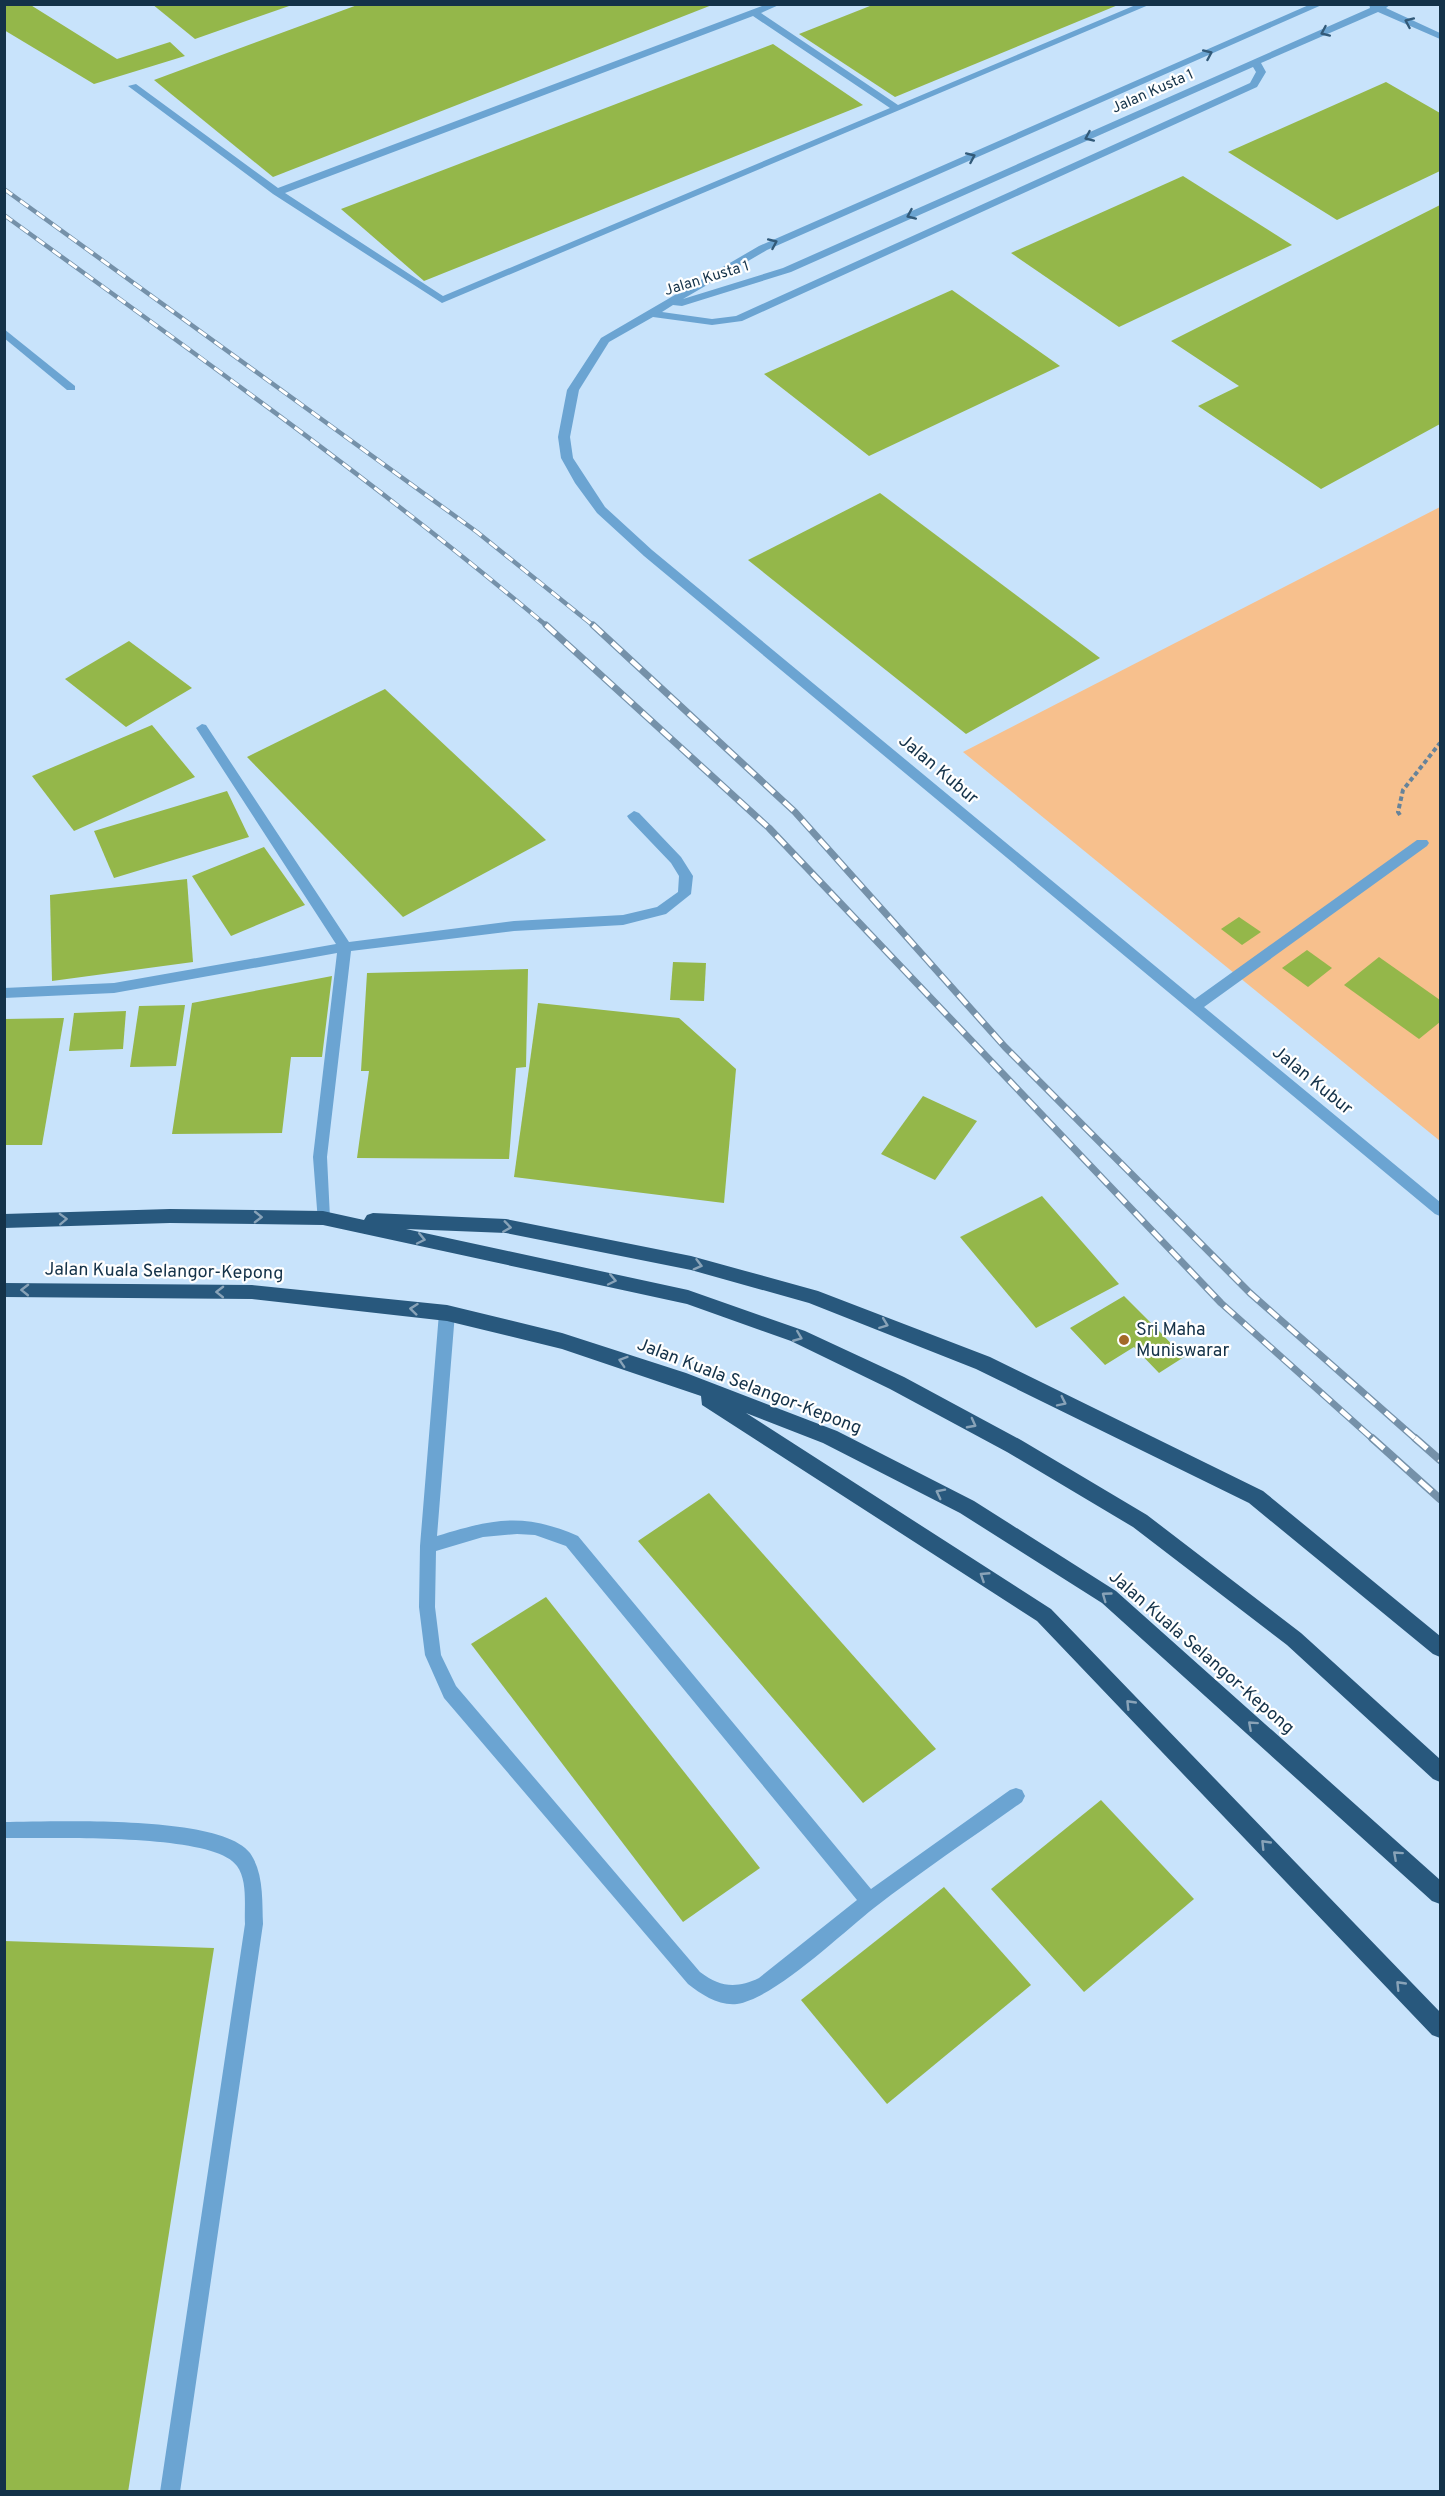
<svg xmlns="http://www.w3.org/2000/svg" width="1445" height="2496" font-family="Overpass,sans-serif">
  <style>
    .green { fill: #f7c08d }
    .building { fill: #94b74a }
    .lines { fill: none; stroke-linecap: round; stroke-linejoin: round }
    .path { stroke: #66839a; stroke-width: 4; stroke-dasharray: 4.5 3; stroke-linecap: butt }
    .minor { fill: #6ba4d2; fill-rule: evenodd }
    .highway { fill: #28587d; fill-rule: evenodd }
    .rail-far2-casing { stroke: #7591a9; stroke-width: 4.5 }
    .rail-far1-casing { stroke: #7591a9; stroke-width: 7 }
    .rail-casing { stroke: #7591a9; stroke-width: 8 }
    .rail-far2 { stroke: #fff; stroke-width: 3; stroke-dasharray: 10; stroke-linecap: butt }
    .rail-far1 { stroke: #fff; stroke-width: 4.5; stroke-dasharray: 13; stroke-linecap: butt }
    .rail { stroke: #fff; stroke-width: 5; stroke-dasharray: 16; stroke-linecap: butt }
    .oneway { stroke: #325a79 }
    .oneway2 { stroke: #89a3b8 }
    .poi-dot { fill: #a36929; stroke: #fff; stroke-width: 2 }
    .labels { text-anchor: middle; dominant-baseline: central; stroke-width: 4.5; stroke-linejoin: round; paint-order: stroke }
    .far-street-label { font-size: 15px; fill: #143249; stroke: #fff }
    .street-label { font-size: 18px; fill: #143249; stroke: #fff }
    .poi-label { font-size: 18px; fill: #143249; stroke: #fff; text-anchor: start }
  </style>
  <rect width="100%" height="100%" fill="#c8e3fb"/>
  <polygon class="green" points="1440,507 1440,1141 963,752"/>
  <g class="building">
    <polygon points="4,4 29,4 117,59 170,42 185,56 94,84 4,30"/>
    <polygon points="152,4 292,4 292,5 195,39"/>
    <polygon points="360,4 712,4 712,5 273,177 154,80"/>
    <polygon points="875,4 1118,4 1118,5 895,97 799,34"/>
    <polygon points="773,44 863,105 424,281 341,209"/>
    <polygon points="1386,82 1440,113 1440,171 1337,220 1228,152"/>
    <polygon points="1183,176 1292,245 1119,327 1011,253"/>
    <polygon points="1440,205 1440,424 1321,489 1198,406 1239,386 1171,341"/>
    <polygon points="952,290 1060,366 869,456 764,374"/>
    <polygon points="880,493 1100,658 966,734 748,560"/>
    <polygon points="129,641 192,688 126,727 65,679"/>
    <polygon points="385,689 546,840 403,917 247,757"/>
    <polygon points="152,725 195,777 74,831 32,776"/>
    <polygon points="227,791 249,837 114,878 94,831"/>
    <polygon points="264,847 305,905 231,936 192,876"/>
    <polygon points="187,879 193,962 52,981 50,895"/>
    <polygon points="1239,917 1261,932 1242,945 1221,929"/>
    <polygon points="1307,950 1332,968 1308,987 1282,968"/>
    <polygon points="1379,957 1440,1000 1440,1022 1419,1039 1344,985"/>
    <polygon points="673,962 706,963 704,1001 670,1000"/>
    <polygon points="528,969 526,1067 516,1068 509,1159 357,1158 369,1071 361,1071 367,973"/>
    <polygon points="332,976 322,1057 291,1057 282,1133 172,1134 192,1003"/>
    <polygon points="538,1003 679,1018 736,1069 724,1203 514,1177"/>
    <polygon points="185,1005 176,1066 130,1067 139,1006"/>
    <polygon points="126,1011 123,1049 69,1051 74,1013"/>
    <polygon points="64,1018 42,1145 4,1145 4,1019"/>
    <polygon points="923,1096 977,1121 935,1180 881,1154"/>
    <polygon points="1042,1196 1119,1284 1036,1328 960,1237"/>
    <polygon points="1124,1296 1160,1332 1184,1357 1159,1373 1134,1347 1105,1365 1070,1328"/>
    <polygon points="709,1493 936,1749 863,1803 638,1541"/>
    <polygon points="546,1597 760,1868 683,1922 471,1644"/>
    <polygon points="1101,1800 1194,1899 1084,1992 991,1889"/>
    <polygon points="944,1887 1031,1985 887,2104 801,2000"/>
    <polygon points="4,1941 214,1948 128,2492 4,2492"/>
  </g>
  <g class="lines">
    <polyline class="path" points="1400,815 1398,812 1403,790 1440,743"/>
    <g class="minor">
      <path d="M767 4H781L761 13 898 105 1138 4H1151L442 303 273 194 128 86 136 84 278 188ZM753 16 890 108 443 296 285 193Z"/>
      <path d="M1311 4H1324L767 250 683 299 783 268 1370 8 1369 4H1391L1386 8 1440 33V39L1378 12 1261 63 1266 72 1257 87 742 321 712 325 653 317 609 342 579 390 570 437 573 458 605 507 652 550 1195 999 1417 840H1427L1429 843 1427 846 1204 1007 1440 1202V1216L1435 1214 644 556 597 513 575 483 561 458 558 437 567 390 601 338 759 246ZM1253 67 1256 72 1250 83 736 316 712 319 662 312 673 305 682 306 791 272Z"/>
      <polygon points="4,329 75,386 75,390 67,390 4,338"/>
      <polygon points="202,724 206,725 349,942 514,921 623,915 657,907 678,892 679,876 671,863 629,819 627,816 634,811 639,813 681,857 693,876 691,894 666,914 623,925 514,931 351,951 327,1157 330,1218 328,1222 318,1222 313,1157 337,953 114,993 4,998 4,988 114,983 336,944 198,731 196,728"/>
      <path d="M447 1307 452 1309 455 1313 437 1536C493 1519 523 1512 578 1536L871 1889 1010 1790 1016 1788 1022 1790 1025 1796 1022 1802C973 1837 922 1871 874 1908 842 1933 775 1998 737 2004 719 2006 702 1995 688 1984L444 1698 425 1655 419 1607 420 1546 439 1313 442 1309ZM517 1534 535 1535 566 1546 857 1900 759 1978C736 1989 720 1987 700 1972L456 1686 441 1655 435 1607 436 1551 483 1537Z"/>
      <path d="M4 1822C53 1822 220 1814 250 1853 264 1873 262 1901 263 1924L180 2492H160L245 1924C244 1907 248 1881 237 1866 214 1832 47 1839 4 1838Z"/>
    </g>
    <g class="highway">
      <polygon points="170,1209 323,1211 364,1220 367,1215 373,1213 506,1219 691,1256 818,1291 990,1357 1263,1491 1440,1636 1440,1657 1433,1654 1249,1503 976,1369 809,1303 691,1270 506,1233 406,1229 688,1290 805,1331 904,1377 1021,1440 1147,1515 1301,1633 1440,1759 1440,1782 1433,1779 1287,1645 1133,1527 1007,1452 890,1389 791,1341 687,1304 323,1225 170,1223 4,1228 4,1214"/>
      <polygon points="4,1283 252,1285 447,1305 562,1333 686,1373 837,1431 974,1501 1116,1591 1440,1880 1440,1904 1432,1901 1102,1603 960,1513 823,1443 746,1413 1051,1609 1440,2012 1440,2038 1432,2035 1037,1621 702,1405 701,1396 562,1349 447,1321 252,1299 4,1297"/>
    </g>
    <g class="rail-far2-casing">
      <g id="rail-far2">
        <polyline points="4,189 477,532 595,627"/>
        <path d="M4 215C188 349 374 480 548 627"/>
      </g>
    </g>
    <g class="rail-far1-casing">
      <g id="rail-far1">
        <polyline points="546,625 769,828 1221,1303 1374,1440"/>
        <polyline points="593,625 795,812 1005,1047 1250,1293 1417,1440"/>
      </g>
    </g>
    <g class="rail-casing">
      <g id="rail">
        <polyline points="1372,1438 1440,1499"/>
        <polyline points="1415,1438 1440,1460"/>
      </g>
    </g>
    <use href="#rail-far2" class="rail-far2"/>
    <use href="#rail-far1" class="rail-far1"/>
    <use href="#rail" class="rail"/>
  </g>
  <defs><path id="oneway-chevron" d="M-2-3.5L2.5 0L-2 3.5" fill="none" stroke-width="1.6" stroke-linecap="round" stroke-linejoin="round" transform="scale(1.5)"/></defs>
  <g class="oneway">
    <use href="#oneway-chevron" transform="translate(1409 22) rotate(-156)"/>
    <use href="#oneway-chevron" transform="translate(1325 32) rotate(156)"/>
    <use href="#oneway-chevron" transform="translate(1208 54) rotate(-24)"/>
    <use href="#oneway-chevron" transform="translate(1089 137) rotate(156)"/>
    <use href="#oneway-chevron" transform="translate(971 157) rotate(-24)"/>
    <use href="#oneway-chevron" transform="translate(911 215) rotate(156)"/>
    <use href="#oneway-chevron" transform="translate(773 243) rotate(-24)"/>
  </g>
  <g class="oneway2">
    <use href="#oneway-chevron" transform="translate(258 1217) rotate(1)"/>
    <use href="#oneway-chevron" transform="translate(63 1219) rotate(-2)"/>
    <use href="#oneway-chevron" transform="translate(507 1227) rotate(8)"/>
    <use href="#oneway-chevron" transform="translate(421 1239) rotate(12)"/>
    <use href="#oneway-chevron" transform="translate(698 1265) rotate(15)"/>
    <use href="#oneway-chevron" transform="translate(612 1280) rotate(12)"/>
    <use href="#oneway-chevron" transform="translate(25 1290) rotate(-179)"/>
    <use href="#oneway-chevron" transform="translate(220 1292) rotate(-179)"/>
    <use href="#oneway-chevron" transform="translate(414 1309) rotate(-174)"/>
    <use href="#oneway-chevron" transform="translate(884 1324) rotate(21)"/>
    <use href="#oneway-chevron" transform="translate(798 1337) rotate(22)"/>
    <use href="#oneway-chevron" transform="translate(623 1361) rotate(-162)"/>
    <use href="#oneway-chevron" transform="translate(1062 1402) rotate(26)"/>
    <use href="#oneway-chevron" transform="translate(972 1424) rotate(28)"/>
    <use href="#oneway-chevron" transform="translate(940 1493) rotate(-153)"/>
    <use href="#oneway-chevron" transform="translate(984 1576) rotate(-147)"/>
    <use href="#oneway-chevron" transform="translate(1106 1596) rotate(-144)"/>
    <use href="#oneway-chevron" transform="translate(1130 1704) rotate(-134)"/>
    <use href="#oneway-chevron" transform="translate(1252 1725) rotate(-138)"/>
    <use href="#oneway-chevron" transform="translate(1265 1844) rotate(-134)"/>
    <use href="#oneway-chevron" transform="translate(1397 1855) rotate(-138)"/>
    <use href="#oneway-chevron" transform="translate(1400 1985) rotate(-134)"/>
  </g>
  <circle class="poi-dot" cx="1124" cy="1340" r="6"/>
  <g class="labels">
    <g class="far-street-label">
      <text transform="translate(1153 92) rotate(-24)">Jalan Kusta 1</text>
      <text transform="translate(707 279) rotate(-17)">Jalan Kusta 1</text>
    </g>
    <g class="street-label">
      <text transform="translate(938 770) rotate(40)">Jalan Kubur</text>
      <text transform="translate(1312 1081) rotate(39)">Jalan Kubur</text>
      <text transform="translate(164 1272) rotate(1)">Jalan Kuala Selangor-Kepong</text>
      <text transform="translate(749 1387) rotate(21)">Jalan Kuala Selangor-Kepong</text>
      <text transform="translate(1201 1653) rotate(41)">Jalan Kuala Selangor-Kepong</text>
    </g>
    <g class="poi-label">
      <text x="1136" y="1330">Sri Maha<tspan x="1136" dy="21">Muniswarar</tspan></text>
    </g>
  </g>
  <rect width="1445" height="2496" fill="none" stroke="#143249" stroke-width="12"/>
</svg>
